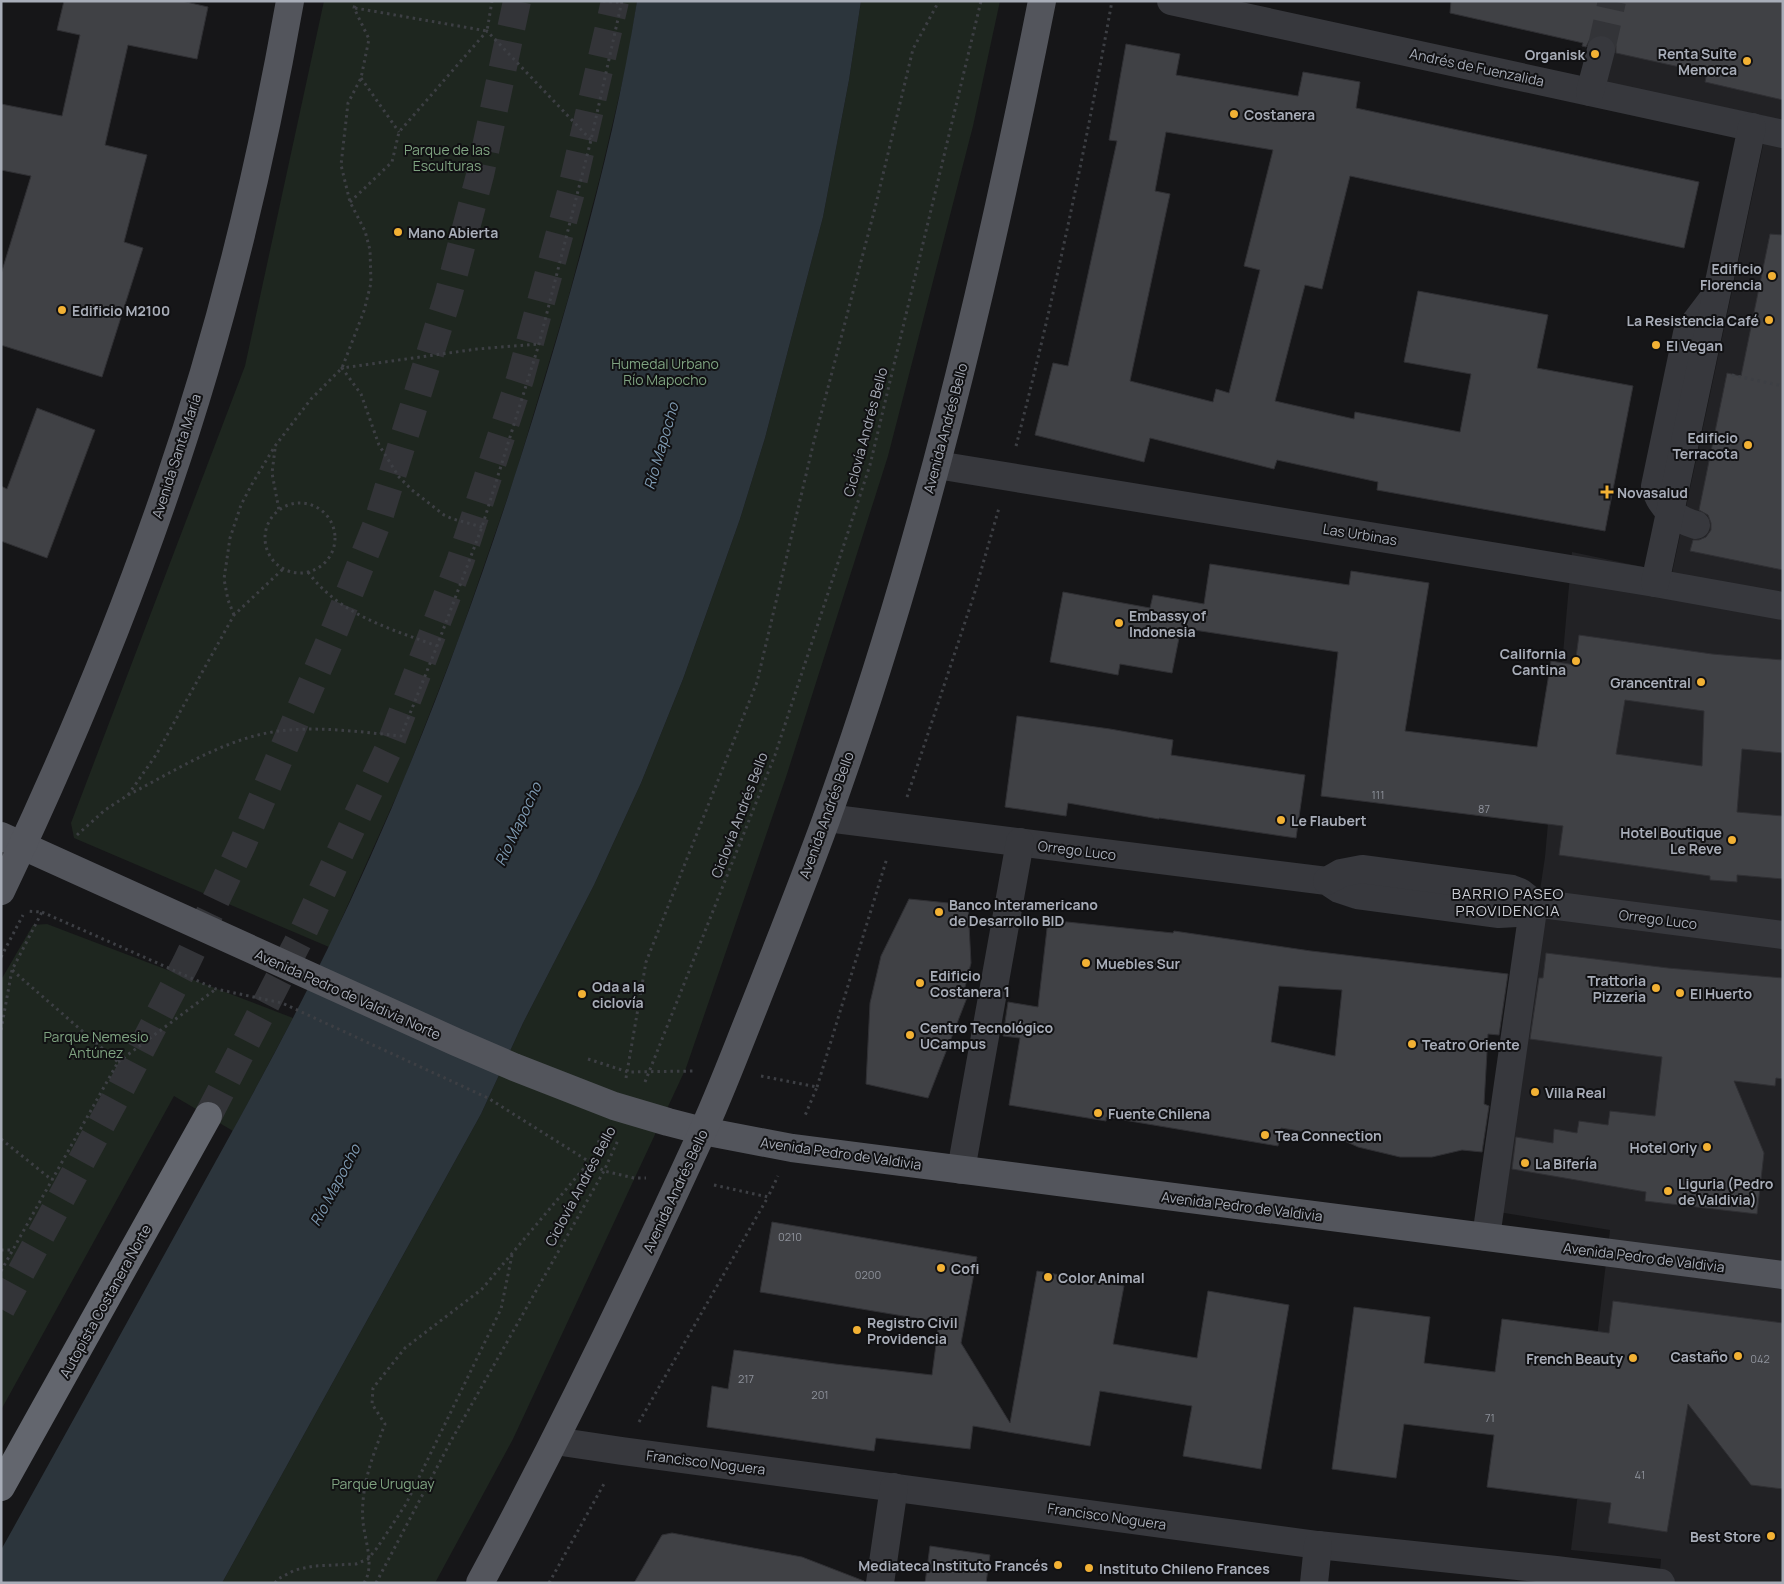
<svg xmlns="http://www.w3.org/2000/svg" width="1784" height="1584" font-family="Manrope,sans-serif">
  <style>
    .built { fill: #222225 }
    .green { fill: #1e261f }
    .water { fill: #2c353c }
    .building { fill: #404145; stroke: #303034; fill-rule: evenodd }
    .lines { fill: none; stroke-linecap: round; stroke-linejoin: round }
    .minor-tunnel { stroke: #333438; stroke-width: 28; stroke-dasharray: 28 14; stroke-linecap: butt }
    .highway-tunnel { stroke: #333438; stroke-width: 28; stroke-dasharray: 28 14; stroke-linecap: butt }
    .path { stroke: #3d3f44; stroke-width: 3; stroke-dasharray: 2.5 4; stroke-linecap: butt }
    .minor { stroke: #37383d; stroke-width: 28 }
    .major { stroke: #53555c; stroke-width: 28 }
    .highway { stroke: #63666e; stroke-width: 28 }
    .poi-dot { fill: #f2b134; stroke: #111113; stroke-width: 2 }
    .labels { text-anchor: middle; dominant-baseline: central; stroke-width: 4; stroke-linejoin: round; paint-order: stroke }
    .number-label { font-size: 11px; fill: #8e929b }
    .poi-label { font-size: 14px; font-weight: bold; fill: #a8adb8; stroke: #111113; text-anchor: start }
    .street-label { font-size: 14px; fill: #a8adb8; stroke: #111113 }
    .park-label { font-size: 14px; fill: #7fa381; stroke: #111113 }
    .water-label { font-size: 15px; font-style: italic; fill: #7f9bb3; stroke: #111113 }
    .neighbourhood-label { font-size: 15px; letter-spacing: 1px; fill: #c9ccd4; stroke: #111113 }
  </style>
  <rect width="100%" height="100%" fill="#161618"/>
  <polygon class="built" points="1613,1 1783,1 1783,1583 1659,1583 1661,1559 1571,1550 1610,1230 1492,1211 1545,857 1572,552 1672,573 1769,117 1593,80"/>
  <g class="green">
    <polygon points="324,1 637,1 629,54 600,177 568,299 515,476 459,638 405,777 329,947 74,838 71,823 245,366"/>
    <polygon points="861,1 1000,1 973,126 888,456 787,774 686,1068 513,1439 435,1583 222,1583 481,1114 523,1023 594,885 641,783 683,679 740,519 765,438 823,217 849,80"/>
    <polygon points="47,924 293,1018 233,1131 174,1096 1,1410 1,980 33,925"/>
  </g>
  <path class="water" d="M637 1H861L849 80 823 217 765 438 740 519 683 679 641 783 594 885 523 1023 481 1114 222 1583H1V1550C63 1439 124 1328 185 1217 234 1128 284 1039 328 948 423 752 496 547 557 338 589 228 619 115 637 1Z"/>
  <g class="building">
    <polygon points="64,1 182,1 208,7 197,59 128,45 105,145 147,155 124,242 143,248 102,377 1,345 1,274 31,176 1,170 1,104 62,116 80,35 57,30"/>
    <polygon points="1451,1 1783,1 1783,100 1705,82 1707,73 1616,53 1616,46 1612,39 1604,35 1597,35 1590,39 1586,47 1582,46 1583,43 1450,13"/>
    <path d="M1126 44 1180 54 1176 75 1298 96 1303 72 1360 82 1356 108 1699 182 1684 248 1350 176 1322 289 1305 285 1275 401 1354 419 1355 412 1460 432 1471 374 1404 362 1418 291 1548 315 1537 368 1633 386 1605 531 1377 490 1378 482 1277 460 1274 469 1150 438 1144 462 1035 435 1053 363 1068 366 1117 141 1109 140ZM1166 132 1273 150 1244 266 1260 270 1229 393 1216 389 1213 402 1130 381 1170 194 1155 191Z"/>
    <polygon points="1770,234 1783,235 1783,570 1690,551 1693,540 1699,540 1706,537 1711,530 1711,523 1708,515 1699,510 1727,373 1741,376"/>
    <polygon points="37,408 95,430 47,558 1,541 1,486 7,489"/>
    <path d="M1210 564 1349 585 1351 571 1429 583 1405 731 1537 747 1551 661 1575 665 1579 635 1712 654 1783 660V753L1742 749 1737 812 1783 816V879L1737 875V882L1710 880V876L1559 855 1563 826 1321 796 1338 652 1181 628 1172 673 1120 664 1118 675 1050 662 1063 592 1150 608 1153 595 1204 604ZM1625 700 1704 711 1702 766 1616 754Z"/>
    <polygon points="1017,716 1110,729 1173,740 1171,755 1305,775 1296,838 1159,818 1159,819 1068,803 1066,816 1005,807"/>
    <polygon points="909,899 968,905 971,963 963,995 968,995 928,1098 866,1084 870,1003 881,956"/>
    <path d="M1048 920 1173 933 1174 931 1311 951 1508 974 1499 1035 1488 1034 1484 1104 1489 1106 1482 1152 1462 1150 1432 1157H1400L1358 1147 1336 1137 1281 1128 1278 1146 1106 1117V1121L1009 1105 1020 1038 1003 1036 1008 1002 1038 1007ZM1279 986 1342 990 1335 1056 1271 1042Z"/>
    <polygon points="1546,953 1668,968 1783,978 1783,1079 1776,1078 1775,1086 1734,1081 1764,1153 1757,1214 1645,1201 1646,1192 1512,1169 1516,1137 1553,1143 1554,1129 1577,1133 1579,1121 1608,1125 1610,1111 1655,1116 1662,1057 1530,1039 1539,978 1543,978"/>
    <polygon points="772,1222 977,1257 961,1343 1010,1423 1037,1271 1124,1286 1113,1344 1197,1358 1208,1291 1289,1305 1261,1469 1183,1456 1192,1406 1100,1391 1090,1446 973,1426 970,1449 876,1438 874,1451 707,1427 712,1386 728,1389 734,1350 835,1364 932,1375 939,1322 760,1292"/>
    <polygon points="1613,1301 1783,1323 1783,1489 1751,1485 1688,1404 1667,1532 1608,1523 1611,1503 1487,1487 1494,1435 1404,1424 1396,1478 1332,1469 1354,1307 1430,1317 1424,1363 1495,1372 1502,1319 1609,1333"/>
    <polygon points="672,1533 802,1557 864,1581 864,1583 634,1583 662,1535"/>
    <polygon points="930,1546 990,1555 986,1583 925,1583"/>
  </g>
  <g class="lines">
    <polyline class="minor-tunnel" points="1601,50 1612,1"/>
    <g class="highway-tunnel">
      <polyline points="208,1116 303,932 388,750 460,562 520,379 571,192 615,1"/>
      <polyline points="1,1309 121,1088 186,963 242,845 335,629 378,521 448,296 480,175 517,1"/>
    </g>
    <g class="path">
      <polyline points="603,1 622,3"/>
      <polyline points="355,8 487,31 492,1"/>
      <polyline points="361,78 399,132"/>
      <polyline points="350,202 392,162 399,132 487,31 591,140"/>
      <polyline points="1732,375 1783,386"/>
      <path d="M1016 446C1054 299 1085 151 1112 1"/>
      <polyline points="275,449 272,473 279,510"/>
      <circle cx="300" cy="538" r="35"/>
      <polyline points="482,527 453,519 444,515 412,490 399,477 379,445 361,394 342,368 477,349 539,344"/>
      <path d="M308 572C340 615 388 628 437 646"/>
      <polyline points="234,615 228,600 224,579 230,538 241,505 252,484 275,446 311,399 342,368 364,311 371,283 370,250 365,231 350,202 341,165 348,103 361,78 369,39 354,8 356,1"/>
      <path d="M128 795C175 771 225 738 279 731 319 726 361 732 401 736L437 646 482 527 539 344 591 140 622 1"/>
      <polyline points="907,797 974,595 999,508"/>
      <polyline points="77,835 105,810 128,795 156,755 234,615 283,569"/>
      <polyline points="42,912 216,989 282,1003 488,1098 604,1171 634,1178 646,1178"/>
      <polyline points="1,957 23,915"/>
      <polyline points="1,1030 12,970"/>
      <polyline points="588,1059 628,1072 695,1071"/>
      <polyline points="118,1062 216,989"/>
      <polyline points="761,1076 817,1087 804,1118"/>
      <polyline points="626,1078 646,962 757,682 814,441 875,208 913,49 939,1"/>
      <polyline points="645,1082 775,755 870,465 981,1"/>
      <polyline points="817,1087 887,858"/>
      <polyline points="1,1139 52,1180"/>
      <polyline points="714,1185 768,1197 778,1176"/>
      <polyline points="1,1250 13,1250"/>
      <polyline points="1,1271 118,1062 12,970 42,912 26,911"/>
      <polyline points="639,1422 768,1197"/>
      <polyline points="275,1583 278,1579 295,1570 314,1566 356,1564 368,1559 377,1548 406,1504 501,1309 512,1255"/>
      <path d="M364 1583C375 1566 365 1541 363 1522 360 1487 373 1455 385 1424L372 1404 373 1388 405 1348 482 1289 590 1161 602 1134"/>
      <polyline points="376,1583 452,1439 604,1171 618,1140"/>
      <polyline points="549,1583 605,1482"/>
    </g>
    <g class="minor">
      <polyline points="1171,1 1783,134"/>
      <polyline points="1590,92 1601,50"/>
      <polyline points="937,465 1655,583 1783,606"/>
      <path d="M1696 525C1676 519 1659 507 1655 486L1687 333 1712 300"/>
      <polyline points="1655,583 1752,127"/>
      <polyline points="827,818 1327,881 1339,889 1357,895 1499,914 1517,913 1534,903"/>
      <polyline points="1327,881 1341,873 1362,869 1512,889 1520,892 1534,903 1783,935"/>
      <polyline points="961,1170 1020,842"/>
      <polyline points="1486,1237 1534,903"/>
      <polyline points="555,1441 622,1451 1318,1545 1556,1570 1661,1583"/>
      <polyline points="880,1583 894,1487"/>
      <polyline points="1314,1583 1318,1545"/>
    </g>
    <g class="major">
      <polyline points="1,836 456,1042 514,1067 614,1106 668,1122 703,1131 792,1148 1783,1275"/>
      <path d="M1 891C64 759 121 623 168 485 222 328 261 165 290 1"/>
      <path d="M480 1583C559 1436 632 1286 701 1135 720 1094 736 1051 753 1009 778 946 803 883 826 820 922 554 987 278 1042 1"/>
    </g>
    <polyline class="highway" points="1,1487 208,1116"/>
  </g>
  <g class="poi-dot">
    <circle cx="1595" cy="54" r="5"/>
    <circle cx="1747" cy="61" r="5"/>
    <circle cx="1234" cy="114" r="5"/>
    <circle cx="398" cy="232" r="5"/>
    <circle cx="1772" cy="276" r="5"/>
    <circle cx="62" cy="310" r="5"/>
    <circle cx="1769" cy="320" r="5"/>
    <circle cx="1656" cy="345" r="5"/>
    <circle cx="1748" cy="445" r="5"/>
    <path d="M1604.5 484.5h5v5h5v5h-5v5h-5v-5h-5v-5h5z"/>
    <circle cx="1119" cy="623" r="5"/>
    <circle cx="1576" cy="661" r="5"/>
    <circle cx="1701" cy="682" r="5"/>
    <circle cx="1281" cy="820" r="5"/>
    <circle cx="1732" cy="840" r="5"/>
    <circle cx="939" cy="912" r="5"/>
    <circle cx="1086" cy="963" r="5"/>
    <circle cx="920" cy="983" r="5"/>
    <circle cx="1656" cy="988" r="5"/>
    <circle cx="1680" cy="993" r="5"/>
    <circle cx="582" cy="994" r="5"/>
    <circle cx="910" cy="1035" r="5"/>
    <circle cx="1412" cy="1044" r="5"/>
    <circle cx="1535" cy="1092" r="5"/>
    <circle cx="1098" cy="1113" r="5"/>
    <circle cx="1265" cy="1135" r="5"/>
    <circle cx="1707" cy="1147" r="5"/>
    <circle cx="1525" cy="1163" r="5"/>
    <circle cx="1668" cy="1191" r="5"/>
    <circle cx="941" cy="1268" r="5"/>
    <circle cx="1048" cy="1277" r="5"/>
    <circle cx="857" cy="1330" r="5"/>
    <circle cx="1738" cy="1356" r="5"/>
    <circle cx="1633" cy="1358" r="5"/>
    <circle cx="1771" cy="1536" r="5"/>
    <circle cx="1058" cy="1565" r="5"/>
    <circle cx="1089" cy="1568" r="5"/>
  </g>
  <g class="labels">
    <g class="number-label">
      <text x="1378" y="794">111</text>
      <text x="1484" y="808">87</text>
      <text x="790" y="1236">0210</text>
      <text x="868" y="1274">0200</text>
      <text x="1760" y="1358">042</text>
      <text x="746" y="1378">217</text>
      <text x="820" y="1394">201</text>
      <text x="1490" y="1417">71</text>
      <text x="1640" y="1474">41</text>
    </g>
    <g class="poi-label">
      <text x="1737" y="53" text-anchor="end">Renta Suite<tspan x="1737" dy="16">Menorca</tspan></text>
      <text x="1585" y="54" text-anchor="end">Organisk</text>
      <text x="1244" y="114">Costanera</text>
      <text x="408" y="232">Mano Abierta</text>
      <text x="1762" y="268" text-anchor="end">Edificio<tspan x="1762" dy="16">Florencia</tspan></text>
      <text x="72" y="310">Edificio M2100</text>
      <text x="1759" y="320" text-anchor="end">La Resistencia Café</text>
      <text x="1666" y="345">El Vegan</text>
      <text x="1738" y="437" text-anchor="end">Edificio<tspan x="1738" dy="16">Terracota</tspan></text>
      <text x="1617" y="492">Novasalud</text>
      <text x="1129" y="615">Embassy of<tspan x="1129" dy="16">Indonesia</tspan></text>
      <text x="1566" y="653" text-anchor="end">California<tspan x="1566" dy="16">Cantina</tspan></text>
      <text x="1691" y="682" text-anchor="end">Grancentral</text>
      <text x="1291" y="820">Le Flaubert</text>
      <text x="1722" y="832" text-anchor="end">Hotel Boutique<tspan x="1722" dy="16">Le Reve</tspan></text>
      <text x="949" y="904">Banco Interamericano<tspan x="949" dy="16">de Desarrollo BID</tspan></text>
      <text x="1096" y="963">Muebles Sur</text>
      <text x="930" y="975">Edificio<tspan x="930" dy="16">Costanera 1</tspan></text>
      <text x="1646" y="980" text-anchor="end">Trattoria<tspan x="1646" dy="16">Pizzeria</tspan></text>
      <text x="592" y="986">Oda a la<tspan x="592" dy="16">ciclovía</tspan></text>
      <text x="1690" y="993">El Huerto</text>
      <text x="920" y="1027">Centro Tecnológico<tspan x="920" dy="16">UCampus</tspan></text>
      <text x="1422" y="1044">Teatro Oriente</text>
      <text x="1545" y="1092">Villa Real</text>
      <text x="1108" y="1113">Fuente Chilena</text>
      <text x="1275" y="1135">Tea Connection</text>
      <text x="1697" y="1147" text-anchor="end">Hotel Orly</text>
      <text x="1535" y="1163">La Bifería</text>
      <text x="1678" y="1183">Liguria (Pedro<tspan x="1678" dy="16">de Valdivia)</tspan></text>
      <text x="951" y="1268">Cofi</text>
      <text x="1058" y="1277">Color Animal</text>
      <text x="867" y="1322">Registro Civil<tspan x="867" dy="16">Providencia</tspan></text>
      <text x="1728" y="1356" text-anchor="end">Castaño</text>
      <text x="1623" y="1358" text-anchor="end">French Beauty</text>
      <text x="1761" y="1536" text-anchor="end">Best Store</text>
      <text x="1048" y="1565" text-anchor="end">Mediateca Instituto Francés</text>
      <text x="1099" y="1568">Instituto Chileno Frances</text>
    </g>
    <g class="street-label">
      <text transform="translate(1477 67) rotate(12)">Andrés de Fuenzalida</text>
      <text transform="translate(945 428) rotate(-75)">Avenida Andrés Bello</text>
      <text transform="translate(865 432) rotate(-75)">Ciclovía Andrés Bello</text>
      <text transform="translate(176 456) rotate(-72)">Avenida Santa María</text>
      <text transform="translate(1360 534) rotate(9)">Las Urbinas</text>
      <text transform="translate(739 815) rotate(-69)">Ciclovía Andrés Bello</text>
      <text transform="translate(826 815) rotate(-70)">Avenida Andrés Bello</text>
      <text transform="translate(1077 850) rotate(7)">Orrego Luco</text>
      <text transform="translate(1658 919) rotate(7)">Orrego Luco</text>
      <text transform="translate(348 994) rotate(24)">Avenida Pedro de Valdivia Norte</text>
      <text transform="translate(841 1153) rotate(8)">Avenida Pedro de Valdivia</text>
      <text transform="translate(580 1186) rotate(-62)">Ciclovía Andrés Bello</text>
      <text transform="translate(675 1191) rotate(-65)">Avenida Andrés Bello</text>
      <text transform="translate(1242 1206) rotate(7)">Avenida Pedro de Valdivia</text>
      <text transform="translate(1644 1257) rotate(7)">Avenida Pedro de Valdivia</text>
      <text transform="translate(105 1301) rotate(-61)">Autopista Costanera Norte</text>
      <text transform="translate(706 1462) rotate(7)">Francisco Noguera</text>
      <text transform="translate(1107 1516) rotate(8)">Francisco Noguera</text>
    </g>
    <g class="park-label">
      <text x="447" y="149">Parque de las<tspan x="447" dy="16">Esculturas</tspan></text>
      <text x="665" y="363">Humedal Urbano<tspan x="665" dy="16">Río Mapocho</tspan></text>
      <text x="96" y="1036">Parque Nemesio<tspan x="96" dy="16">Antúnez</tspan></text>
      <text x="383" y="1483">Parque Uruguay</text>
    </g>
    <g class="water-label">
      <text transform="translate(661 446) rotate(-74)">Río Mapocho</text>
      <text transform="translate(518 824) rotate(-65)">Río Mapocho</text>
      <text transform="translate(335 1185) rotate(-62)">Río Mapocho</text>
    </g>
    <g class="neighbourhood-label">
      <text x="1508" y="893">BARRIO PASEO<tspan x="1508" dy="17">PROVIDENCIA</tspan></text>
    </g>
  </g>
  <rect width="1784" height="1584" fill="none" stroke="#a8adb8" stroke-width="5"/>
</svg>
